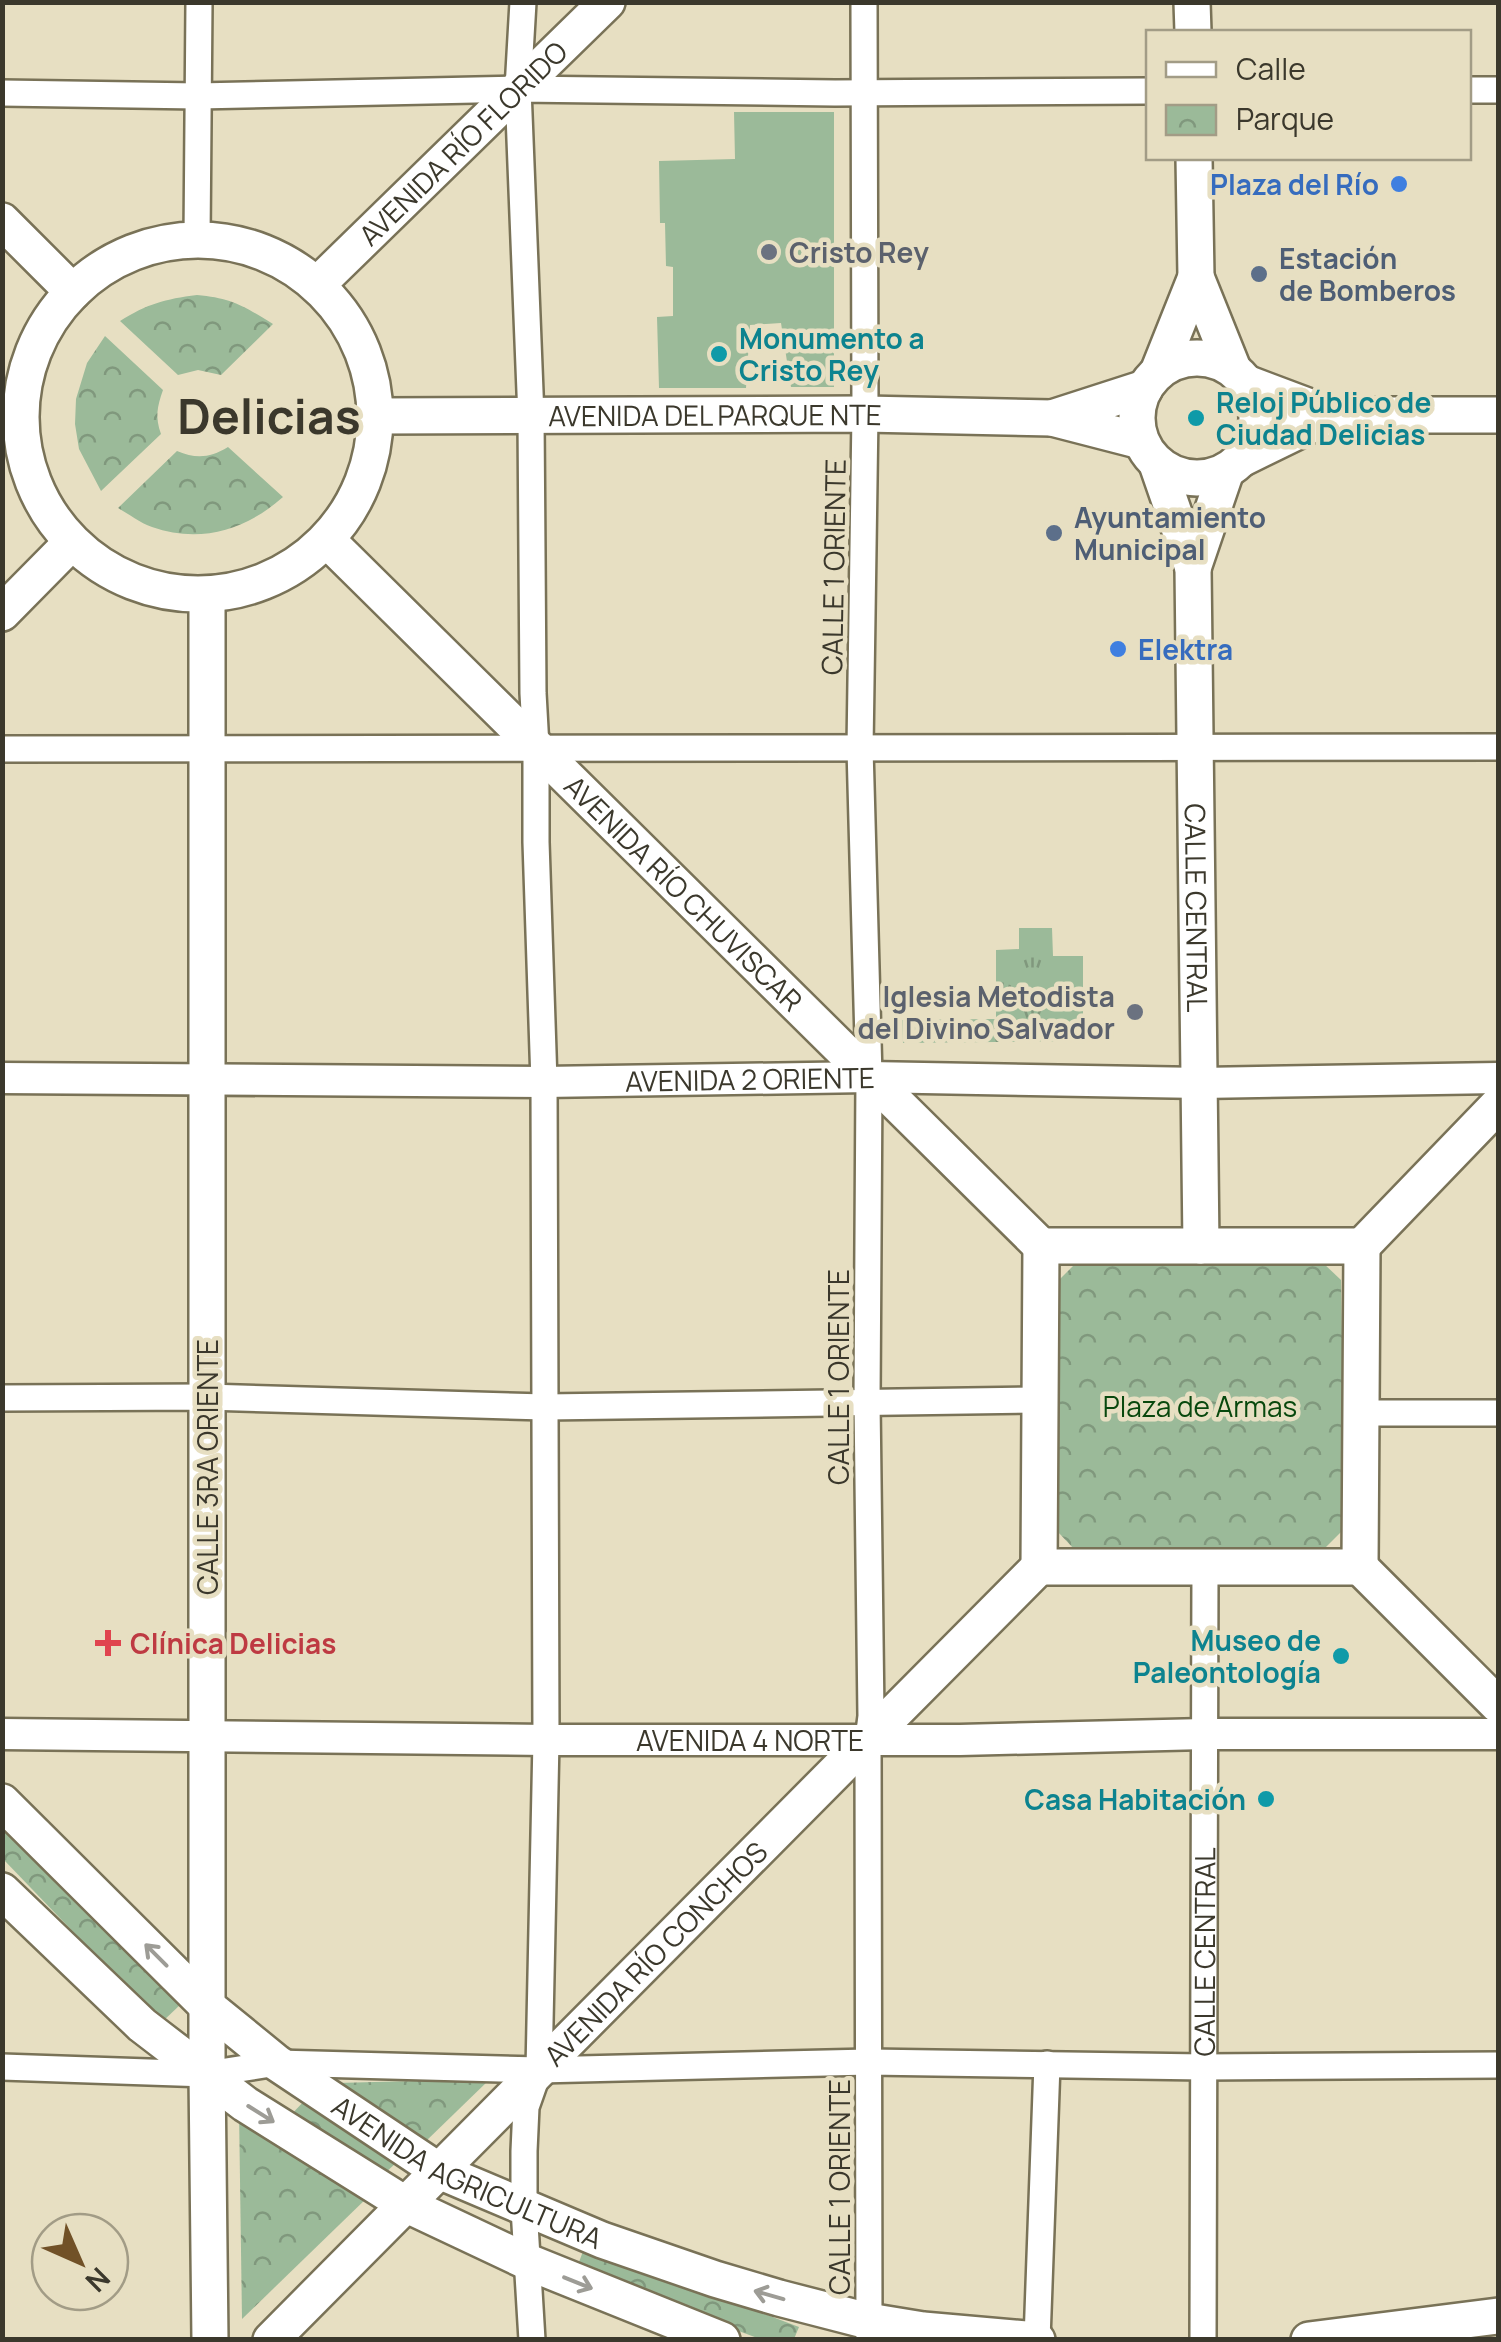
<svg xmlns="http://www.w3.org/2000/svg" width="1501" height="2342" font-family="Manrope,sans-serif">
  <style>
    .grass { fill: url(#grass-tufts) }
    .park { fill: url(#park-crowns) }
    .garden { fill: #9bba99 }
    .lines { fill: none; stroke-linecap: round; stroke-linejoin: round }
    .minor-casing { stroke: #797257; stroke-width: 30 }
    .tertiary-casing { stroke: #797257; stroke-width: 35 }
    .secondary-casing { stroke: #797257; stroke-width: 40 }
    .minor { stroke: #fff; stroke-width: 25 }
    .tertiary { stroke: #fff; stroke-width: 30 }
    .secondary { stroke: #fff; stroke-width: 35 }
    .oneway { stroke: #9d9c96 }
    .shop-dot { fill: #3f7fe0; stroke: #e7dfc2; stroke-width: 4 }
    .worship-dot { fill: #6b7280; stroke: #e7dfc2; stroke-width: 4 }
    .service-dot { fill: #5c6f8a; stroke: #e7dfc2; stroke-width: 4 }
    .culture-dot { fill: #0f9aa8; stroke: #e7dfc2; stroke-width: 4 }
    .health-dot { fill: #e0444e; stroke: #e7dfc2; stroke-width: 4 }
    .labels { text-anchor: middle; dominant-baseline: central; stroke-width: 9; stroke-linejoin: round; paint-order: stroke }
    .street-label { font-size: 28px; fill: #3b382c; stroke: #e7dfc2 }
    .shop-label { font-size: 28px; font-weight: bold; fill: #366cbe; stroke: #e7dfc2; text-anchor: end }
    .worship-label { font-size: 28px; font-weight: bold; fill: #5b616d; stroke: #e7dfc2; text-anchor: start }
    .service-label { font-size: 28px; font-weight: bold; fill: #4e5e75; stroke: #e7dfc2; text-anchor: start }
    .culture-label { font-size: 28px; font-weight: bold; fill: #0d838f; stroke: #e7dfc2; text-anchor: start }
    .park-label { font-size: 28px; fill: #08480d; stroke: #e7dfc2 }
    .health-label { font-size: 28px; font-weight: bold; fill: #be3a42; stroke: #e7dfc2; text-anchor: start }
    .town-label { font-size: 48px; font-weight: bold; fill: #3b382c; stroke: #e7dfc2 }
  </style>
  <defs>
    <pattern id="grass-tufts" width="24" height="20" patternUnits="userSpaceOnUse" patternTransform="scale(2.5)"><rect width="24" height="20" fill="#9bba99"/><path d="M3 7l-1-3M5 7V3M7 7l1-3M15 17l-1-3M17 17v-4M19 17l1-3" fill="none" stroke="#80987d"/></pattern>
    <pattern id="park-crowns" width="20" height="18" patternUnits="userSpaceOnUse" patternTransform="scale(2.5)"><rect width="20" height="18" fill="#9bba99"/><path d="M2 6a3 3 0 1 1 6 0M12 15a3 3 0 1 1 6 0" fill="none" stroke="#80987d"/></pattern>
  </defs>
  <rect width="100%" height="100%" fill="#e7dfc2"/>
  <polygon class="grass" points="1019,928 1052,928 1053,956 1083,956 1083,1041 903,1043 902,1020 996,1019 996,950 1019,949"/>
  <g class="park">
    <path d="M197 295C231 298 244 306 273 324L221 375 198 370 178 375 120 321C147 304 165 299 197 295Z"/>
    <path d="M105 336 163 390C157 407 155 417 161 434L101 491 79 449 75 424 76 399 87 363Z"/>
    <path d="M228 447 283 497C246 530 200 544 152 527 140 523 129 514 118 508L177 451C196 459 210 458 228 447Z"/>
    <polygon points="1078,1261 1322,1262 1341,1280 1345,1528 1322,1551 1075,1550 1057,1531 1055,1284"/>
    <polygon points="2,1818 181,2004 161,2023 3,1859"/>
    <polygon points="490,2079 424,2143 336,2083"/>
    <polygon points="305,2100 398,2161 381,2177 289,2117"/>
    <polygon points="239,2111 370,2195 242,2319"/>
    <polygon points="585,2246 799,2327 794,2339 760,2339 576,2270"/>
  </g>
  <polygon class="garden" points="734,112 834,112 834,387 791,387 781,323 750,325 746,388 659,388 657,317 673,316 673,267 666,266 665,223 660,223 659,161 735,159"/>
  <g class="lines">
    <g class="minor-casing">
      <g id="minor">
        <polyline points="523,2 518,89 531,417 533,693 536,747 536,842 544,1082 546,1740 539,2070 526,2107 524,2151 524,2208 532,2340"/>
        <polyline points="864,2 865,414 860,748 869,1077 867,1402 871,1716 868,1740 869,2340"/>
        <polyline points="1468,90 1498,90"/>
        <polyline points="2,93 198,96 518,89 835,93 1148,91"/>
        <polyline points="197,239 199,2"/>
        <polyline points="2,749 1498,747"/>
        <polyline points="2,1398 207,1397 545,1407 1040,1400"/>
        <polyline points="1361,1413 1498,1413"/>
        <polyline points="2,2067 207,2074 277,2063 539,2070 869,2062 1204,2067 1498,2065"/>
        <polyline points="1037,2340 1047,2064"/>
        <path id="s1" d="M1203 2340 1205 1567"/>
      </g>
    </g>
    <g class="tertiary-casing">
      <g id="tertiary">
        <path id="s2" d="M2 1078 544 1082 869 1077 1201 1083 1498 1078"/>
        <path id="s3" d="M2 1734 546 1740H960L1205 1734H1498"/>
      </g>
    </g>
    <g class="secondary-casing">
      <g id="secondary">
        <polyline points="1192,2 1193,32"/>
        <polyline points="1194,158 1196,277"/>
        <polyline points="2,221 73,292"/>
        <circle cx="198" cy="417" r="177"/>
        <path id="s4" d="M318 284 607 2"/>
        <circle cx="1197" cy="418" r="60"/>
        <polyline points="1158,372 1196,277 1233,369"/>
        <polyline points="1331,415 1498,415"/>
        <path id="s5" d="M377 416 865 414 1052 418"/>
        <polyline points="1141,441 1052,418 1145,388"/>
        <polyline points="1241,459 1331,415 1246,383"/>
        <polyline points="1157,464 1193,568 1226,471"/>
        <path id="s6" d="M327 540 1041 1246"/>
        <path id="s7" d="M1193 568 1201 1246"/>
        <polyline points="207,595 207,2074 210,2340"/>
        <polyline points="2,613 71,543"/>
        <polygon points="1041,1246 1362,1246 1360,1567 1039,1567"/>
        <polyline points="1362,1246 1498,1105"/>
        <polyline points="1360,1567 1498,1705"/>
        <path id="s8" d="M2 1802 207 2006 277 2063 439 2171 602 2240 715 2279 779 2298 868 2321 923 2330 1037 2340"/>
        <polyline points="2,1891 142,2025 245,2104 405,2204 528,2262 722,2340"/>
        <path id="s9" d="M271 2340 1039 1567"/>
        <polyline points="1309,2340 1498,2316"/>
      </g>
    </g>
    <use href="#minor" class="minor"/>
    <use href="#tertiary" class="tertiary"/>
    <use href="#secondary" class="secondary"/>
  </g>
  <defs><path id="oneway-shaft" d="M-6 0H5M1.5-3L5.5 0L1.5 3" fill="none" stroke-width="1.6" stroke-linecap="round" stroke-linejoin="round" transform="scale(2.5)"/></defs>
  <g class="oneway">
    <use href="#oneway-shaft" transform="translate(156 1955) rotate(-135)"/>
    <use href="#oneway-shaft" transform="translate(261 2114) rotate(32)"/>
    <use href="#oneway-shaft" transform="translate(578 2283) rotate(22)"/>
    <use href="#oneway-shaft" transform="translate(769 2295) rotate(-164)"/>
  </g>
  <g class="shop-dot">
    <circle cx="1399" cy="184" r="10"/>
    <circle cx="1118" cy="649" r="10"/>
  </g>
  <g class="worship-dot">
    <circle cx="769" cy="252" r="10"/>
    <circle cx="1135" cy="1012" r="10"/>
  </g>
  <g class="service-dot">
    <circle cx="1259" cy="274" r="10"/>
    <circle cx="1054" cy="533" r="10"/>
  </g>
  <g class="culture-dot">
    <circle cx="719" cy="354" r="10"/>
    <circle cx="1196" cy="418" r="10"/>
    <circle cx="1341" cy="1656" r="10"/>
    <circle cx="1266" cy="1799" r="10"/>
  </g>
  <path class="health-dot" d="M103 1628h10v10h10v10h-10v10h-10v-10h-10v-10h10z"/>
  <g class="labels">
    <g class="street-label">
      <text stroke="none"><textPath href="#s4" startOffset="202">AVENIDA RÍO FLORIDO</textPath></text>
      <text stroke="none"><textPath href="#s5" startOffset="338">AVENIDA DEL PARQUE NTE</textPath></text>
      <text transform="translate(833 567) rotate(-89)">CALLE 1 ORIENTE</text>
      <text stroke="none"><textPath href="#s6" startOffset="502">AVENIDA RÍO CHUVISCAR</textPath></text>
      <text stroke="none"><textPath href="#s7" startOffset="340">CALLE CENTRAL</textPath></text>
      <text stroke="none"><textPath href="#s2" startOffset="748">AVENIDA 2 ORIENTE</textPath></text>
      <text transform="translate(838 1377) rotate(-90)">CALLE 1 ORIENTE</text>
      <text transform="translate(207 1467) rotate(-90)">CALLE 3RA ORIENTE</text>
      <text stroke="none"><textPath href="#s3" startOffset="748">AVENIDA 4 NORTE</textPath></text>
      <text stroke="none"><textPath href="#s9" startOffset="545">AVENIDA RÍO CONCHOS</textPath></text>
      <text stroke="none"><textPath href="#s1" startOffset="388">CALLE CENTRAL</textPath></text>
      <text stroke="none"><textPath href="#s8" startOffset="600">AVENIDA AGRICULTURA</textPath></text>
      <text transform="translate(839 2187) rotate(-90)">CALLE 1 ORIENTE</text>
    </g>
    <g class="shop-label">
      <text x="1379" y="184">Plaza del Río</text>
      <text x="1138" y="649" text-anchor="start">Elektra</text>
    </g>
    <g class="worship-label">
      <text x="789" y="252">Cristo Rey</text>
      <text x="1115" y="996" text-anchor="end">Iglesia Metodista<tspan x="1115" dy="32">del Divino Salvador</tspan></text>
    </g>
    <g class="service-label">
      <text x="1279" y="258">Estación<tspan x="1279" dy="32">de Bomberos</tspan></text>
      <text x="1074" y="517">Ayuntamiento<tspan x="1074" dy="32">Municipal</tspan></text>
    </g>
    <g class="culture-label">
      <text x="739" y="338">Monumento a<tspan x="739" dy="32">Cristo Rey</tspan></text>
      <text x="1216" y="402">Reloj Público de<tspan x="1216" dy="32">Ciudad Delicias</tspan></text>
      <text x="1321" y="1640" text-anchor="end">Museo de<tspan x="1321" dy="32">Paleontología</tspan></text>
      <text x="1246" y="1799" text-anchor="end">Casa Habitación</text>
    </g>
    <g class="park-label">
      <text x="1200" y="1406">Plaza de Armas</text>
    </g>
    <g class="health-label">
      <text x="130" y="1643">Clínica Delicias</text>
    </g>
    <g class="town-label">
      <text x="269" y="415">Delicias</text>
    </g>
  </g>
  <rect width="1501" height="2342" fill="none" stroke="#3b382c" stroke-width="10"/>
  <rect x="1146" y="30" width="325" height="130" fill="#e7dfc2" stroke="#a29c86" stroke-width="2.5"/>
  <rect x="1166" y="62" width="50" height="15" fill="#ffffff" stroke="#a29c86" stroke-width="2.5"/>
  <text x="1236" y="80" font-size="30" fill="#3b382c">Calle</text>
  <rect x="1166" y="105" width="50" height="30" fill="url(#park-crowns)" stroke="#a29c86" stroke-width="2.5"/>
  <text x="1236" y="130" font-size="30" fill="#3b382c">Parque</text>
  <g transform="translate(80 2262) rotate(135)"><circle r="48" fill="#e7dfc2" stroke="#a29c86" stroke-width="2.5"/>
  <path d="M0-8L18 38L0 25L-18 38Z" fill="#715127"/>
  <text y="-15" font-size="28" font-weight="bold" text-anchor="middle" fill="#3b382c">N</text>
  </g>
</svg>
